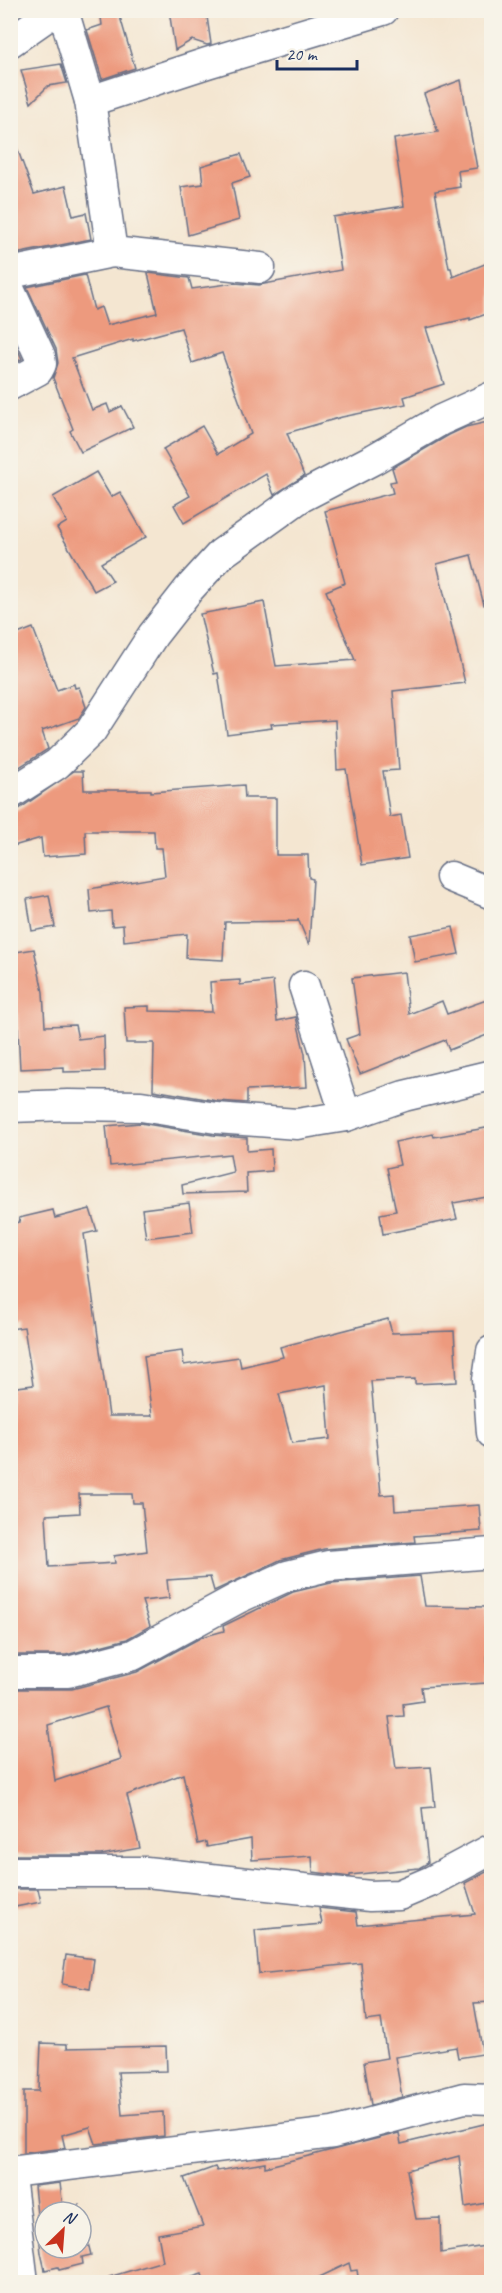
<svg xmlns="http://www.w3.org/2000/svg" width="502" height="2293" font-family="Caveat,sans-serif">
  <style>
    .building { fill: #ed9a7e; fill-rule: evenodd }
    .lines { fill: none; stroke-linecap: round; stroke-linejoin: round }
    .minor-casing { stroke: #676f86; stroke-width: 33 }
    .minor { stroke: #fff; stroke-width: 30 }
  </style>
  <rect width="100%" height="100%" fill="#f7f3e8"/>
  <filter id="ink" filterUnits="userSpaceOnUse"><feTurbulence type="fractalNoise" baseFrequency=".0167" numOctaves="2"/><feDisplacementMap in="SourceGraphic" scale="12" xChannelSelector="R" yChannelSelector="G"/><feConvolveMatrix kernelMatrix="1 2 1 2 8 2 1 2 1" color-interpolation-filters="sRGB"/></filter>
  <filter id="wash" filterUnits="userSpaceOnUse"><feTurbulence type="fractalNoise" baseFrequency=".008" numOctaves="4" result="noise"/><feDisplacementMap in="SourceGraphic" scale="24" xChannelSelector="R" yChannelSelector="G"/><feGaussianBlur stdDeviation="1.35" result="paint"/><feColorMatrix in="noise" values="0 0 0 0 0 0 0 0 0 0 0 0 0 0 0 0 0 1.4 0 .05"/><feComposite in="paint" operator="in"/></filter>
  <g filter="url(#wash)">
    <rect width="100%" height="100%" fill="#f4e6d1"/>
    <g id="blocks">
      <g class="building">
        <polygon points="100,10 118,10 135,68 102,79 87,30 102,25"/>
        <polygon points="169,10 206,10 211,44 207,45 192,40 175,50"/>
        <polygon points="61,64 67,83 48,86 31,103 21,70"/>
        <polygon points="461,80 477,168 458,171 460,187 435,191 449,268 451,268 453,277 492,261 492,312 470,320 470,318 426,328 444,384 404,397 406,404 342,417 287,433 304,476 274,495 266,474 184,523 174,505 190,496 163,449 202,426 218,454 251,434 222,353 192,363 181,328 133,341 133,339 72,358 92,410 107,404 110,412 122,406 133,427 81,452 70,431 73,429 53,378 58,363 56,349 27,287 85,275 94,310 101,307 107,325 157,313 148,273 189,278 192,289 235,283 259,285 341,270 333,217 404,206 394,139 438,132 424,94"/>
        <polygon points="13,137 34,194 66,186 73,216 86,213 91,239 10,255 10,138"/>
        <polygon points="241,154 250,177 232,183 239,220 188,235 181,187 203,184 201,166"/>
        <polygon points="10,333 22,359 10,365"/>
        <polygon points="492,421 492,604 484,605 471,555 437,564 465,683 393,691 399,770 383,771 390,817 401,815 408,858 362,865 346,769 337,770 335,720 271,724 272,728 227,734 218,673 214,674 200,614 264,602 276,666 355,660 326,591 345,583 325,511 393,493 390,482 396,481 392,468 449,435 466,427"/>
        <polygon points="96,472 111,497 120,492 146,537 101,563 113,581 94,591 57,528 67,522 53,497"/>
        <polygon points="33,628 57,690 74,684 75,688 79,687 86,707 79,718 42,731 48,749 10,773 10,637"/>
        <polygon points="74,771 83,771 84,790 151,790 151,792 244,785 245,798 276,798 276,855 308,855 309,878 313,879 309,945 298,919 298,921 225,922 223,960 186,958 187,934 124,941 123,925 112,926 111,911 91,913 89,889 165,876 162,848 155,848 154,831 85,831 86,854 43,857 41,838 10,847 10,811 19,809"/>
        <polygon points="49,895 55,927 32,931 27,899"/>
        <polygon points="453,927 459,954 415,962 410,935"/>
        <polygon points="34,949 43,992 45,1026 75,1025 78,1039 104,1036 105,1071 64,1072 64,1067 20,1069 16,990 10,991 10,953"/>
        <polygon points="404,972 409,1014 442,1001 447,1014 492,998 492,1033 449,1050 445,1040 360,1074 346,1039 360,1034 352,978"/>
        <polygon points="240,980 240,985 273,981 277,1021 296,1017 305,1054 307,1087 247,1090 247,1103 218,1101 153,1090 154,1043 126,1043 124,1007 149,1006 149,1011 212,1012 210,982"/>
        <polygon points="140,1123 213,1135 247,1138 247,1151 271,1149 272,1171 246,1173 247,1192 183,1194 182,1185 233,1172 230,1154 110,1166 106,1126"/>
        <polygon points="492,1127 492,1196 453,1203 457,1219 383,1234 380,1214 396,1211 387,1168 400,1165 395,1142 433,1134 434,1137"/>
        <polygon points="189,1203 193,1232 146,1238 142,1209"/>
        <path d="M90 1209 97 1231 84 1234 109 1416H152L144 1356 182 1351 184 1365 239 1357 241 1367 283 1357 280 1347 388 1319 392 1333 454 1331 457 1382 415 1384V1379L371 1381 381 1495 394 1494 395 1511 479 1505 481 1531 414 1536 415 1542 324 1549 280 1560 214 1591 210 1577 167 1580 169 1598 142 1601 150 1626 127 1639 66 1655H10V1388L33 1385 24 1327 10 1329V1224L20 1222 19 1218 53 1210 55 1218ZM326 1385 330 1439 292 1443 279 1394ZM79 1494H132L133 1503H142L147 1551 114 1556 115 1563 49 1567 46 1515 80 1513Z"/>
        <path d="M420 1576 425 1606 488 1607 487 1683 421 1687 423 1701 403 1704 404 1716 389 1717 396 1769 431 1767 435 1807 422 1808 428 1863 419 1868 350 1875V1877L313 1872 312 1856 252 1860 251 1839 207 1847 206 1842 198 1844 183 1774 127 1795 140 1848 101 1855H10V1689H72L137 1672 202 1637 224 1631 223 1626 293 1592 331 1583ZM106 1707 121 1759 55 1781 48 1725Z"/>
        <polygon points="492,1869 492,2002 474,2003 483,2054 458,2058 456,2047 395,2057 402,2097 371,2105 364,2062 387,2058 381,2019 366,2021 361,1963 259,1974 255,1930 322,1924 319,1908 356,1912 358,1925 475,1914 465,1883"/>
        <polygon points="10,1889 38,1889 41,1902 10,1908"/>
        <polygon points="66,1955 94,1959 90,1989 62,1984"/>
        <polygon points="41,2043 67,2044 67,2048 166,2046 167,2071 118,2072 122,2115 163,2112 164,2136 96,2144 90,2127 62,2135 65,2148 24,2153 24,2091 39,2091"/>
        <polygon points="492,2122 492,2202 465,2207 459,2156 407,2170 416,2219 440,2218 441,2253 492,2245 492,2283 359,2283 357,2270 351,2271 349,2263 307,2283 205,2283 202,2274 174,2283 110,2283 109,2277 163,2261 158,2234 203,2226 184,2178 215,2167 217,2171 265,2163 265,2167 399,2133 401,2144"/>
        <polygon points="60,2183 63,2209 79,2205 80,2212 45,2212 45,2248 81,2248 81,2215 91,2255 82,2257 83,2264 59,2270 58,2267 45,2270 41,2253 34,2186"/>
      </g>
    </g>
  </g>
  <g filter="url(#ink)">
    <use href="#blocks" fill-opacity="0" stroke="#676f86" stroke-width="1.5"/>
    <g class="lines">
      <g class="minor-casing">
        <g id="minor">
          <polyline points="63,10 90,101 112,252 260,268"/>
          <polyline points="10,42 56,10"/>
          <polyline points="90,101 207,63 383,10"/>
          <polyline points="10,273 112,252"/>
          <polyline points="10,291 40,356 41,364 38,370 10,385"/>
          <polyline points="10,794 57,764 91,731 153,635 189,589 221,554 299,498 374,459 441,420 492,397"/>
          <polyline points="451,877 492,894"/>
          <polyline points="304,986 346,1116"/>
          <polyline points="10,1107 68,1105 141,1106 216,1118 297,1124 346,1116 404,1096 492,1075"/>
          <polyline points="492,1351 488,1379 492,1433"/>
          <polyline points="10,1672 68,1672 133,1655 238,1598 287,1576 328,1566 492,1553"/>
          <polyline points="10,1872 146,1872 370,1896 399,1895 432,1881 492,1849"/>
          <polyline points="10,2172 333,2133 464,2098 492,2099"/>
          <polyline points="10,2176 23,2282"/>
        </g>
      </g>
      <use href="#minor" class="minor"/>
    </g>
  </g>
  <rect width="502" height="2293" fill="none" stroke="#f7f3e8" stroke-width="36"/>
  <g transform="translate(63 2230) rotate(25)"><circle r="28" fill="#f7f3e8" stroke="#9fa5b1" stroke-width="1.5"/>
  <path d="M0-4.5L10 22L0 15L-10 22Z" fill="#c8321e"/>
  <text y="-9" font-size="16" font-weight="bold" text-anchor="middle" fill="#1b2f5e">N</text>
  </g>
  <path d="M277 60v9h80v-9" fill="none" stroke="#1b2f5e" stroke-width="3"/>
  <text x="286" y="60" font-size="18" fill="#1b2f5e" stroke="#f7f3e8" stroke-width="4.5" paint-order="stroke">20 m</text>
</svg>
